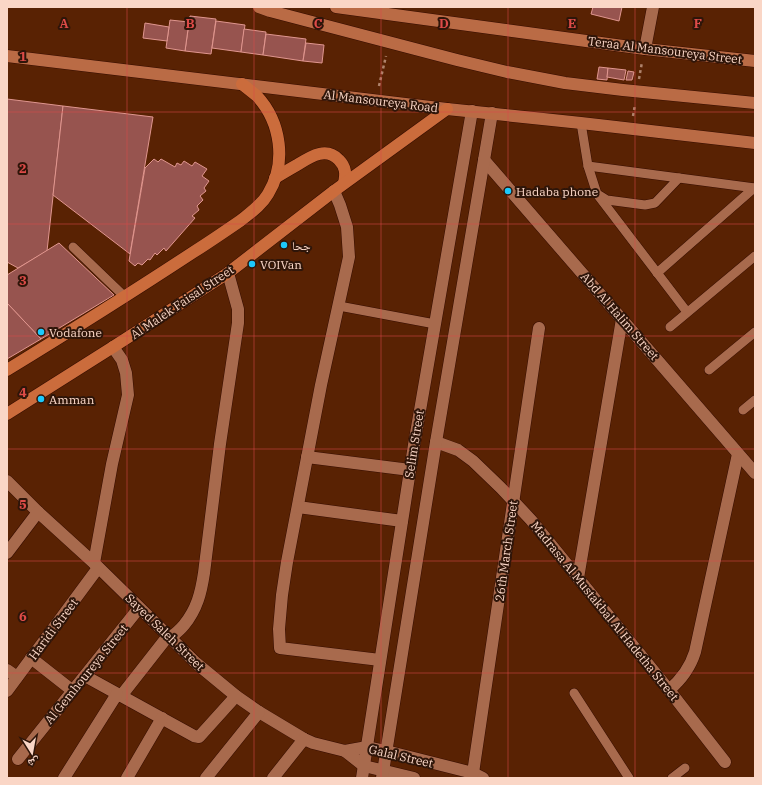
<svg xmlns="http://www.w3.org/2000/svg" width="762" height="785" font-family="'IBM Plex Serif','Noto Naskh Arabic',serif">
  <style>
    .building { fill: #97544f; stroke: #e0968f }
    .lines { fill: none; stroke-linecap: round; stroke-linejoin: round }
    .service-casing { stroke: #360d00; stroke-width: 10 }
    .minor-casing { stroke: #360d00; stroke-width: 13 }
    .secondary-casing { stroke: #360d00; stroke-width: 13 }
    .primary-casing { stroke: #360d00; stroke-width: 13 }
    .path { stroke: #af836c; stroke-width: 2.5; stroke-dasharray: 3 3; stroke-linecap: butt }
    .service { stroke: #a86a4d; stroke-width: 9 }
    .minor { stroke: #a86a4d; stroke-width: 12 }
    .secondary { stroke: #ba6b45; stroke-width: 12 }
    .primary { stroke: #cb6c3c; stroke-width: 12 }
    .secondary-bridge-casing { stroke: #360d00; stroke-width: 13; stroke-linecap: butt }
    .secondary-bridge { stroke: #ba6b45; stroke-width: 12 }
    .grid { fill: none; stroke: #dd4b48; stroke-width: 1; stroke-opacity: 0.55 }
    .poi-dot { fill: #1cc9fc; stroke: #2e1509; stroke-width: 1.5 }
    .labels { text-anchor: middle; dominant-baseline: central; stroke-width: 4; stroke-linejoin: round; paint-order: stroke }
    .street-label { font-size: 12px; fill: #fad6c6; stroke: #2e1509 }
    .poi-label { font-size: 12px; fill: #fad6c6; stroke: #2e1509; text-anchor: start }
    .grid-label { font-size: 13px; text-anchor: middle; font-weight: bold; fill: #dd4b48; stroke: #2e1509; stroke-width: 4; stroke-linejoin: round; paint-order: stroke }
  </style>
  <rect width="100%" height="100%" fill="#592203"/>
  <g class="building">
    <polygon points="593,7 622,7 619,21 591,14"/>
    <polygon points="190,16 216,19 211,54 185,51"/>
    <polygon points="170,20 189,22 185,51 166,48"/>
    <polygon points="216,21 245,25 241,52 212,48"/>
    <polygon points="145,23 169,27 167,41 143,38"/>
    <polygon points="244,29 266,32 263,55 241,52"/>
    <polygon points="266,34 306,39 303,61 263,55"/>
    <polygon points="306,43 324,45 322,63 303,61"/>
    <polygon points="599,67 608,68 607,80 597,79"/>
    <polygon points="608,68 626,70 624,80 607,77"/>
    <polygon points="628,71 634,72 632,80 626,80"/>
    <polygon points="7,99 63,106 47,251 18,268 7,262"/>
    <polygon points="63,106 153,117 130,254 53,195"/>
    <polygon points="154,159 158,162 161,159 175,167 177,163 181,165 184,161 192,166 195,162 207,169 202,176 209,181 204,188 206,191 200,196 203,200 197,206 199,210 192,216 195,218 166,251 164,248 157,255 155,253 150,260 148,259 142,265 138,263 135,266 129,261 145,168"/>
    <polygon points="59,243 114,295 41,339 7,303 7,275"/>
    <polygon points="7,303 41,339 7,359"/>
  </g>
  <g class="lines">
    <g class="service-casing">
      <g id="service">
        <polyline points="581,123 588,166 755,188"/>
        <polyline points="588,166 597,194 687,312"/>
        <polyline points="599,195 607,200 645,205 655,203 679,178"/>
        <polyline points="73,247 125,297"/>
        <polyline points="657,273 754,188"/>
        <polyline points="339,306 435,324"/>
        <polyline points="670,327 755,256"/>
        <polyline points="709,370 755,332"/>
        <polyline points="743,410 755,400"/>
        <polyline points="574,693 629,778"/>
        <polyline points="672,778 685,768"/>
      </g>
    </g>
    <g class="minor-casing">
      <g id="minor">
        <polyline points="645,49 653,7"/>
        <polyline points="484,160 755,473"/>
        <polyline points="334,191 340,205 347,227 349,257 321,385 287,562 282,595 279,629 280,648 380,660"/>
        <polyline points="436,442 458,450 473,461 501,488 531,520 669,690 725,762"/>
        <polyline points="307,457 410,470"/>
        <polyline points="7,481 38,512 94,563 196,663 236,696 259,712 304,739 313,743 345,751 367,747 386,751 473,773 483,778"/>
        <polyline points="298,507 402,521"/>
        <polyline points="7,553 38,512"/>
        <polyline points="94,563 112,464 128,395 126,373 122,360 113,347"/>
        <polyline points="578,578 622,319"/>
        <path d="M170 638C175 634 180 630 184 625 197 609 201 593 204 573L220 444 238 323V309L228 273"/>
        <polyline points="31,658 73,691"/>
        <polyline points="7,670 17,677"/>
        <polyline points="85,676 194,736 199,737 236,696"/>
        <path d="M669 690C682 679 690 668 695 652L738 454"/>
        <polyline points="7,691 98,568"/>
        <polyline points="121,696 168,636"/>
        <polyline points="345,751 364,766 414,778"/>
        <polyline points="18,759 139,608"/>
        <polyline points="473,773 539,328"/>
        <polyline points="64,778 117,694"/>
        <polyline points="127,778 162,718"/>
        <polyline points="206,778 259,712"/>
        <polyline points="273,778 304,739"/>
        <polyline points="362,778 414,445 472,111"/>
        <polyline points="382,778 436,442 492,113"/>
      </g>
    </g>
    <g class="secondary-casing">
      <g id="secondary">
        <polyline points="336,7 645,49 755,61"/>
        <polyline points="7,56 447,109 581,123 755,143"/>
      </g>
    </g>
    <g class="primary-casing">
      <g id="primary">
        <path d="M275 178C283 173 290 169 297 165 310 157 326 146 339 160 346 167 346 174 344 183"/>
        <path d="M7 370C69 332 131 293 192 253 208 243 224 232 240 221 250 213 261 206 268 194 287 163 281 122 257 96 252 92 247 88 242 84"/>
        <polyline points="7,414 113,347 228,273 334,191 447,109"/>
      </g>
    </g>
    <g class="path">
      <polyline points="639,79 642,62"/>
      <polyline points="379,86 386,56"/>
      <polyline points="633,116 635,105"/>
    </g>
    <use href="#service" class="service"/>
    <use href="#minor" class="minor"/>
    <use href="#secondary" class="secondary"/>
    <use href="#primary" class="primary"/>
    <g class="secondary-bridge-casing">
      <polyline id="secondary-bridge" points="259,7 270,11 457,60 507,72 565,83 623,90 755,103"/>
    </g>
    <use href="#secondary-bridge" class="secondary-bridge"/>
  </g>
  <path class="grid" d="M127 7V778M254 7V778M381 7V778M508 7V778M635 7V778M7 112H755M7 224H755M7 336H755M7 449H755M7 561H755M7 673H755"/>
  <g class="poi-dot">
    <circle cx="508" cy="191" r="4"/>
    <circle cx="284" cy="245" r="4"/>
    <circle cx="252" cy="264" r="4"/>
    <circle cx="41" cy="332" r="4"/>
    <circle cx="41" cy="399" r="4"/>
  </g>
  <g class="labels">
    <g class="street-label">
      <text transform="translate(665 50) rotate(7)">Teraa Al Mansoureya Street</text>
      <text transform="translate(381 101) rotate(7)">Al Mansoureya Road</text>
      <text transform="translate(182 302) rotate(-34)">Al Malek Faisal Street</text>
      <text transform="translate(620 316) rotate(49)">Abd Al Halim Street</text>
      <text transform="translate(414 444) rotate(-81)">Selim Street</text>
      <text transform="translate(506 551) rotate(-82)">26th March Street</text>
      <text transform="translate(605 611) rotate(51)">Madrasa Al Mustakbal Al Hadetha Street</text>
      <text transform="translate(53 629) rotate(-53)">Haridi Street</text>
      <text transform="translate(165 632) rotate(44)">Sayed Saleh Street</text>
      <text transform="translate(86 674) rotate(-51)">Al Gemhoureya Street</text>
      <text transform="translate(401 756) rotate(13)">Galal Street</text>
    </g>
    <g class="poi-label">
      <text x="516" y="191">Hadaba phone</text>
      <text x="292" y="245">جحا</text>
      <text x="260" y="264">VOIVan</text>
      <text x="49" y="332">Vodafone</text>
      <text x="49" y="399">Amman</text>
    </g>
  </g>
  <g class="grid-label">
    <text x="64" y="28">A</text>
    <text x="190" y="28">B</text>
    <text x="318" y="28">C</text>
    <text x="444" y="28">D</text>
    <text x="572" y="28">E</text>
    <text x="698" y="28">F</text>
    <text x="23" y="61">1</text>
    <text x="23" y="173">2</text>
    <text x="23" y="285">3</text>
    <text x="23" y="397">4</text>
    <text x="23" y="509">5</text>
    <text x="23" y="621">6</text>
  </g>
  <rect width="762" height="785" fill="none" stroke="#fad6c6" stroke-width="16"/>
  <g transform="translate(32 753) rotate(169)" stroke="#2e1509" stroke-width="3" paint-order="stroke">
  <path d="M0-3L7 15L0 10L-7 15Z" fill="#fad6c6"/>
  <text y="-6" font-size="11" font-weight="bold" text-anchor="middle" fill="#fad6c6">ش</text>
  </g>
</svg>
